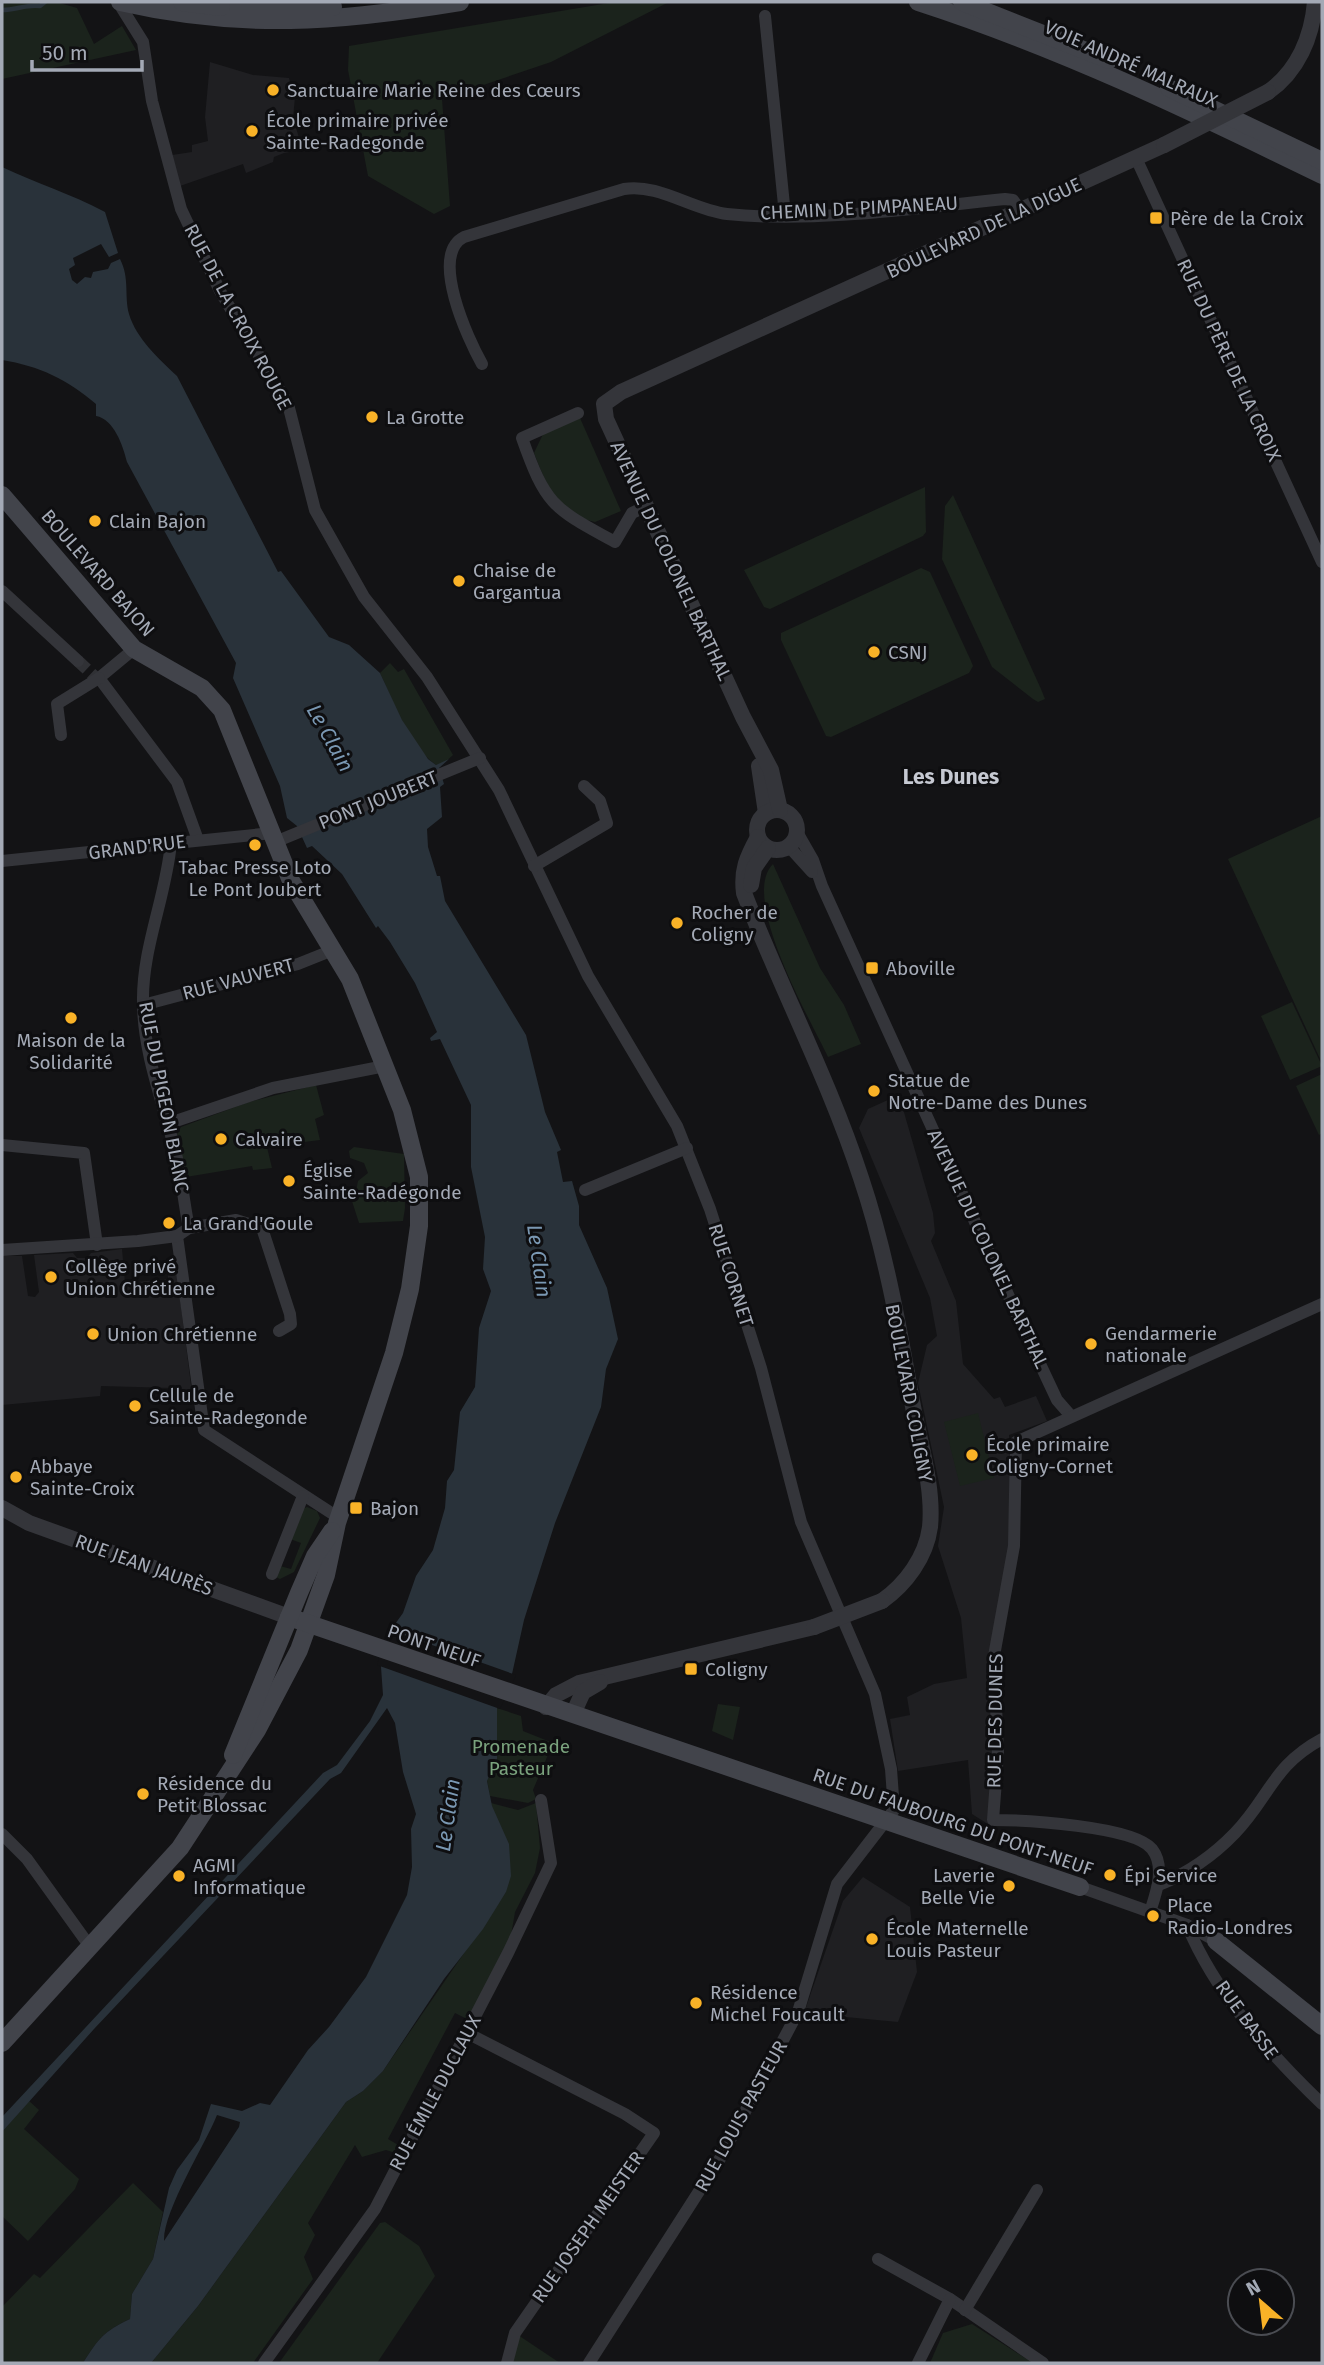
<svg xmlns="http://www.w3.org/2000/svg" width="1324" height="2365" font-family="'Fira Sans',sans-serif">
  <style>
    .built { fill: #1f1f22 }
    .green { fill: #1b231c }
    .water { fill: #29323a; fill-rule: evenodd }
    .pier { fill: #131315 }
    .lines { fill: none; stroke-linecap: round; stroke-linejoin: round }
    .stream { stroke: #29323a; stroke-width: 4.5 }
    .minor-tunnel { stroke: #303135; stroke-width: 12; stroke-dasharray: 12 6; stroke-linecap: butt }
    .minor { stroke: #34353a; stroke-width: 12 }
    .tertiary { stroke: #34353a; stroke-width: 16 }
    .secondary { stroke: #42444b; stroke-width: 18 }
    .tertiary-bridge { stroke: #34353a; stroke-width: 16 }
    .secondary-bridge { stroke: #42444b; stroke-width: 18 }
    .poi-dot { fill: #f9b227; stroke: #0e0e10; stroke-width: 2.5 }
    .labels { text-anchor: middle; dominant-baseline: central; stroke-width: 6; stroke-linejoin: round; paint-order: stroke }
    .street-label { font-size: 19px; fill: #a4aab6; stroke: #0e0e10 }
    .poi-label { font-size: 19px; fill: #a4aab6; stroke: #0e0e10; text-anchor: start }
    .park-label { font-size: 19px; fill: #7aa27d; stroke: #0e0e10 }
    .water-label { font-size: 21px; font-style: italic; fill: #7a98b3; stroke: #0e0e10 }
    .neighbourhood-label { font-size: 21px; font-weight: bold; fill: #c6c9d2; stroke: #0e0e10 }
  </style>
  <rect width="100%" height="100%" fill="#131315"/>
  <g class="built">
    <polygon points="210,62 253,75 289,78 291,86 296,87 293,118 301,144 296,146 296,151 284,153 274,157 273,162 246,173 243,164 180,186 172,155 192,152 192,145 208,141 205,117"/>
    <polygon points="899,1095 933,1213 935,1233 931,1241 956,1301 963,1364 994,1399 1000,1397 1005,1407 1036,1396 1047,1421 1009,1435 1011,1542 995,1624 991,1826 972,1814 968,1760 898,1771 890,1719 910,1715 907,1697 934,1684 967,1678 961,1618 938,1546 944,1507 918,1383 927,1345 937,1336 930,1298 859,1128 868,1109"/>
    <polygon points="122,1249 125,1283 168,1279 168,1268 176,1267 193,1401 174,1403 173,1388 101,1386 100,1396 2,1405 2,1256 22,1256 28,1296 35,1297 39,1292 34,1255 73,1253 77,1258 87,1258 91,1253"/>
    <polygon points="863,1877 910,1907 917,1972 898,2022 804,2013 843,1901"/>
  </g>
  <g class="green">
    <polygon points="2,2 56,2 77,8 94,44 122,26 136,50 2,79"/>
    <polygon points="615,2 669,2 551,62 442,99 450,206 434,214 368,176 348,70 349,46"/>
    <path d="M580 418 621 511 595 522C558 515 546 484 534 453L543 434Z"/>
    <polygon points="925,487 926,532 923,536 770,609 764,607 744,570"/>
    <polygon points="953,495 1041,689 1045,699 1038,702 1033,699 992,667 942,559 945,506"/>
    <polygon points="921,568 930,572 971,661 973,666 969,673 831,737 826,736 781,640 781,633"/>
    <path d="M390 663 398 672 404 669 453 755 443 764 436 765C409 745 394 703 380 673Z"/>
    <polygon points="1322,816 1322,1063 1228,859"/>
    <path d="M773 864 820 968 844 1005 861 1044 828 1057C811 1021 739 897 773 864Z"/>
    <polygon points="1292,1002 1322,1066 1290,1080 1261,1016"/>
    <polygon points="1322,1074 1322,1133 1319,1135 1296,1086"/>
    <polygon points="316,1085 324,1115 315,1119 320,1140 288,1144 284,1138 266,1143 272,1168 253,1170 252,1166 186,1177 177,1134 181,1127 249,1102"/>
    <polygon points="354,1147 404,1154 405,1208 403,1221 359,1223 351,1198 355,1196 358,1181 368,1173 364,1163 350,1158 349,1151"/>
    <polygon points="978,1413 994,1478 960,1486 944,1422"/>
    <polygon points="307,1507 317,1511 320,1518 294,1572 280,1579 276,1577 280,1566 291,1569 301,1543 290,1539 303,1509"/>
    <polygon points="718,1704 740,1707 733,1740 712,1731"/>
    <polygon points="497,1708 521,1716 523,1731 553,1743 533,1790 536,1799 528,1803 490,1796 487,1780 497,1759"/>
    <polygon points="491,1803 518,1810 536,1803 540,1848 535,1873 515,1912 508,1953 473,2022 455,2013 388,2139 405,2149 402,2155 386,2150 362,2157 355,2145 308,2223 315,2235 304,2257 313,2279 253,2363 151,2363 198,2306 346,2102 363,2091 383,2071 506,1892"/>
    <polygon points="29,2101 39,2110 24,2129 79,2179 75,2189 28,2241 2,2216 2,2132"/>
    <path d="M133 2183 163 2212 153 2259 132 2294 130 2319C103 2332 99 2338 83 2363H2V2307L34 2274 40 2278Z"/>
    <polygon points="385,2222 419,2246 435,2276 377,2363 279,2363 380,2223"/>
    <polygon points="972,2324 1033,2363 930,2363 943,2333"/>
    <polygon points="515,2333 560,2363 507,2363"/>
  </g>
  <path class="water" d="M2 167C38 184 69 193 105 212L118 253 109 257 101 244 73 258 75 265 69 269 72 280 77 284 85 277 91 278 93 272 108 269 111 263 120 259C130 279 124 295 129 314 136 338 159 359 177 376L278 572 281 571 329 637 349 645 380 673 402 720 428 759 436 765 449 759 439 768 444 784 440 787 442 817 427 829 428 847 437 876H440L445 901 526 1035 545 1112 561 1150 557 1152 563 1182 572 1181 579 1206V1225L607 1288 618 1339 606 1369 601 1407 555 1523 524 1620 512 1674 497 1708V1759L487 1781 492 1806 509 1844 511 1876 506 1892 483 1929 444 1979 383 2071 363 2091 346 2102 198 2306 151 2363H83C99 2338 103 2332 130 2319L132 2294 153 2259 169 2188 177 2170 199 2140 211 2104 242 2111 260 2103 270 2105 308 2050 329 2027 366 1977 407 1895 412 1867 411 1829 416 1814 403 1772 395 1723 387 1708 341 1773 330 1779 94 2029 2 2132V2117L323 1773 337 1765 370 1721 383 1695 381 1667 390 1631 403 1613 416 1576 433 1550 445 1508 447 1481 454 1470 460 1412 475 1387 479 1328 491 1291 483 1269 485 1237 471 1167V1105L440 1039 431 1041 430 1038 437 1032 415 983 390 942 378 926 376 928 342 874 312 846 307 848 297 826 287 818 280 786 233 678 236 663 127 462C123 446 114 419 96 416V404C67 379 39 366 2 360ZM217 2115 240 2122 239 2127 164 2241C163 2211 205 2145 217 2115Z"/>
  <polygon class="pier" points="387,1629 516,1675 500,1709 377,1665"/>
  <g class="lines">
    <path class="stream" d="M2 10C16 10 27 4 40 6L45 2"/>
    <polyline class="minor-tunnel" points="78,661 94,676"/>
    <g class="minor">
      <polyline points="118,2 143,42 152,101 181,209 220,291 288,404 315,510 364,597 427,677 499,790 588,976 677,1126 710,1209 761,1368 801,1522 875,1694 891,1769 894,1810 837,1884 798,2012 721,2157 589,2363"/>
      <polyline points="765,16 785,215"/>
      <polyline points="1136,158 1322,562"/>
      <path d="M482 364C468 339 429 255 464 237L624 189C658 183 693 210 727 214 813 223 918 208 1005 199L1013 200 1021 211"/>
      <path d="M578 413 522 438C546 506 553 508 615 542L632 513 647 506"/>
      <polyline points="2,591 78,661"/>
      <polyline points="134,649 99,678 177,782 198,840"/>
      <polyline points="61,735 57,704 99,678"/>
      <polyline points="797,832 813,860 822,886 1026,1334 1057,1400 1071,1416"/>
      <polyline points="275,842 480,758"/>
      <path d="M171 843C166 897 142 948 143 1002 143 1053 164 1105 176 1154 182 1179 184 1204 189 1228"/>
      <polyline points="786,849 792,850 812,872"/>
      <polyline points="2,861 272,833"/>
      <polyline points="534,866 607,823 600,801 584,786"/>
      <polyline points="143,1005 298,964 333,950"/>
      <polyline points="167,1124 273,1088 385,1066"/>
      <polyline points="2,1145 84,1153 97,1245"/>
      <polyline points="585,1190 687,1148"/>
      <polyline points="177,1236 204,1430 339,1518"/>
      <polyline points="2,1250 138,1241 177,1236 189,1228 236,1220 262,1228 290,1314 291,1324 279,1331"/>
      <polyline points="272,1574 303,1496"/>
      <polyline points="2,1834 27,1859 91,1948"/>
      <path d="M1159 1885C1188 1873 1213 1856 1235 1833 1269 1798 1273 1765 1322 1739"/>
      <polyline points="1080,1887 1187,1925 1216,1941"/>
      <path d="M1150 1912C1156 1893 1166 1867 1152 1849 1134 1826 1023 1820 993 1820L998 1754 994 1656 1014 1546 1016 1442 1322 1304"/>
      <path d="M1187 1925C1215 1993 1270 2054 1322 2104"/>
      <polyline points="467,2033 625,2114 654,2133 515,2333 507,2363"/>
      <polyline points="878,2259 950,2299 1043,2363"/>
      <polyline points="965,2310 1037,2190"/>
      <polyline points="264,2363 375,2209 508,1953 551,1863 541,1800"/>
      <polyline points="918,2363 950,2299"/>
    </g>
    <g class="tertiary">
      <path d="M1268 92C1298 71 1312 37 1315 2"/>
      <polyline points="759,766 766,813"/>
      <circle cx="777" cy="830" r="20"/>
      <polyline points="780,810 771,770 743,717 606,419 604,404 621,392 1164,145"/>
      <path d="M758 837C747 857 741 870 744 893 781 989 829 1080 861 1178 885 1249 899 1327 912 1401 919 1441 934 1486 930 1527 926 1557 906 1584 882 1601"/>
      <polyline points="751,885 754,868 768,848"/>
      <polyline points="2,1508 29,1523 289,1617"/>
      <polyline points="546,1707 556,1695 579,1683 814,1627"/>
      <polyline points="573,1714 583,1692 600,1682"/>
    </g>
    <g class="secondary">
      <path d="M120 2C243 30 338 22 460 2"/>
      <path d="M918 2C1060 48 1189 110 1322 175"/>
      <polyline points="962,2 1109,60"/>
      <polyline points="221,7 333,7"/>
      <polyline points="1169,88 1322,161"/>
      <polyline points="2,495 134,649 202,688 222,710 291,881 350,979 402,1110 419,1177 419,1226 410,1289 394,1353 337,1523 326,1575 299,1650 257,1730 180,1848 2,2043"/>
      <polyline points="289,1617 1080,1887"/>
      <polyline points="233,1755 299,1593 315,1556 332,1531"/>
      <polyline points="1216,1941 1322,2026"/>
    </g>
    <g class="tertiary-bridge">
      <polyline points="1164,145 1268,92"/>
      <polyline points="814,1627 882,1601"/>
    </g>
    <polyline class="secondary-bridge" points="182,2 221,7"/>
  </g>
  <g class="poi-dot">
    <circle cx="273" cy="90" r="7"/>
    <circle cx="252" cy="131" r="7"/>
    <rect x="1149" y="211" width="14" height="14" rx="3.5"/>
    <circle cx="372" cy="417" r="7"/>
    <circle cx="95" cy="521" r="7"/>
    <circle cx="459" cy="581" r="7"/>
    <circle cx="874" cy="652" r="7"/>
    <circle cx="255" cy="845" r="7"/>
    <circle cx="677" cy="923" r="7"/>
    <rect x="865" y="961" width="14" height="14" rx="3.5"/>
    <circle cx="71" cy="1018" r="7"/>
    <circle cx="874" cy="1091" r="7"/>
    <circle cx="221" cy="1139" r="7"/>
    <circle cx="289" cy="1181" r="7"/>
    <circle cx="169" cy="1223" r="7"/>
    <circle cx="51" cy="1277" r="7"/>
    <circle cx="93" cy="1334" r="7"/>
    <circle cx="1091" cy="1344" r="7"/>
    <circle cx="135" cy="1406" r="7"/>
    <circle cx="972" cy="1455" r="7"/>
    <circle cx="16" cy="1477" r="7"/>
    <rect x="349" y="1501" width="14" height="14" rx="3.5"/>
    <rect x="684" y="1662" width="14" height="14" rx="3.5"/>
    <circle cx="143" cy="1794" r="7"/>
    <circle cx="1110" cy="1875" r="7"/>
    <circle cx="179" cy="1876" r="7"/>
    <circle cx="1009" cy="1886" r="7"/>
    <circle cx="1153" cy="1916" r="7"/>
    <circle cx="872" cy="1939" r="7"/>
    <circle cx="696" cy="2003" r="7"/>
  </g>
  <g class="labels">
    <g class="street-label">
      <text transform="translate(1131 64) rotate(24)">VOIE ANDRÉ MALRAUX</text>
      <text transform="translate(859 208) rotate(-3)">CHEMIN DE PIMPANEAU</text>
      <text transform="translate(984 228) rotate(-25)">BOULEVARD DE LA DIGUE</text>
      <text transform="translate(238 317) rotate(62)">RUE DE LA CROIX ROUGE</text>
      <text transform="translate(1229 360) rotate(65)">RUE DU PÈRE DE LA CROIX</text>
      <text transform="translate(671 561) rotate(65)">AVENUE DU COLONEL BARTHAL</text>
      <text transform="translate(98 573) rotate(49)">BOULEVARD BAJON</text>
      <text transform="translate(378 800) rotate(-22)">PONT JOUBERT</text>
      <text transform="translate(137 847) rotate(-7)">GRAND'RUE</text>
      <text transform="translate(238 979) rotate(-15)">RUE VAUVERT</text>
      <text transform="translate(164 1097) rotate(79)">RUE DU PIGEON BLANC</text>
      <text transform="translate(988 1249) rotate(65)">AVENUE DU COLONEL BARTHAL</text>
      <text transform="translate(731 1275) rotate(72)">RUE CORNET</text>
      <text transform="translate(909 1393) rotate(79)">BOULEVARD COLIGNY</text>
      <text transform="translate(144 1565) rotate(20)">RUE JEAN JAURÈS</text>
      <text transform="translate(434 1646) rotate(19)">PONT NEUF</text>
      <text transform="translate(995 1721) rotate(-89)">RUE DES DUNES</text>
      <text transform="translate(953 1822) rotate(19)">RUE DU FAUBOURG DU PONT-NEUF</text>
      <text transform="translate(1247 2020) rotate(54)">RUE BASSE</text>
      <text transform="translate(435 2093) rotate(-62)">RUE ÉMILE DUCLAUX</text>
      <text transform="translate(741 2116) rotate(-61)">RUE LOUIS PASTEUR</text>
      <text transform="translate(588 2227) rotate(-55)">RUE JOSEPH MEISTER</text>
    </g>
    <g class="poi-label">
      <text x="287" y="90">Sanctuaire Marie Reine des Cœurs</text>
      <text x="266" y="120">École primaire privée<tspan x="266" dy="22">Sainte-Radegonde</tspan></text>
      <text x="1170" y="218">Père de la Croix</text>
      <text x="386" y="417">La Grotte</text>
      <text x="109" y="521">Clain Bajon</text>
      <text x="473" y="570">Chaise de<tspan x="473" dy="22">Gargantua</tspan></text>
      <text x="888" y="652">CSNJ</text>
      <text x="255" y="867" text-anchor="middle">Tabac Presse Loto<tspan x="255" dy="22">Le Pont Joubert</tspan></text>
      <text x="691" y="912">Rocher de<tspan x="691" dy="22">Coligny</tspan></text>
      <text x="886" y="968">Aboville</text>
      <text x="71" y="1040" text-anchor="middle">Maison de la<tspan x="71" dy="22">Solidarité</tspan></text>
      <text x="888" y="1080">Statue de<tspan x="888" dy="22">Notre-Dame des Dunes</tspan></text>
      <text x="235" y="1139">Calvaire</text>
      <text x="303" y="1170">Église<tspan x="303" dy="22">Sainte-Radégonde</tspan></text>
      <text x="183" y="1223">La Grand'Goule</text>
      <text x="65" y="1266">Collège privé<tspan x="65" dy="22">Union Chrétienne</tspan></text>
      <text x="1105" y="1333">Gendarmerie<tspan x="1105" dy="22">nationale</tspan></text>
      <text x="107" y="1334">Union Chrétienne</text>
      <text x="149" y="1395">Cellule de<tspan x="149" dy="22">Sainte-Radegonde</tspan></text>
      <text x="986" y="1444">École primaire<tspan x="986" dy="22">Coligny-Cornet</tspan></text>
      <text x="30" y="1466">Abbaye<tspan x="30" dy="22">Sainte-Croix</tspan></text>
      <text x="370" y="1508">Bajon</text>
      <text x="705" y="1669">Coligny</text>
      <text x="157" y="1783">Résidence du<tspan x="157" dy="22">Petit Blossac</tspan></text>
      <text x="193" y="1865">AGMI<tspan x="193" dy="22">Informatique</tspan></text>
      <text x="995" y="1875" text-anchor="end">Laverie<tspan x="995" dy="22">Belle Vie</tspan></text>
      <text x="1124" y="1875">Épi Service</text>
      <text x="1167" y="1905">Place<tspan x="1167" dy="22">Radio-Londres</tspan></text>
      <text x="886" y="1928">École Maternelle<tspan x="886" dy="22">Louis Pasteur</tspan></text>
      <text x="710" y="1992">Résidence<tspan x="710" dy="22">Michel Foucault</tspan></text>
    </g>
    <g class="park-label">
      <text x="521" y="1746">Promenade<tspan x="521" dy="22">Pasteur</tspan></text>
    </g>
    <g class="water-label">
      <text transform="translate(330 738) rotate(61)">Le Clain</text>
      <text transform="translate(539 1261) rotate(82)">Le Clain</text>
      <text transform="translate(448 1815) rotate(-82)">Le Clain</text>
    </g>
    <g class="neighbourhood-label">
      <text x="951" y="777">Les Dunes</text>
    </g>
  </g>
  <rect width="1324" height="2365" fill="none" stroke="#a4aab6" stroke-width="7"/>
  <g transform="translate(1261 2302) rotate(332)"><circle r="33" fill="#0e0e10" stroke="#4a4c52" stroke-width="2"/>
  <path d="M0-5L12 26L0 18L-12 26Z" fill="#f9b227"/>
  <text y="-10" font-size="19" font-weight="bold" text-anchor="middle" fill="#a4aab6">N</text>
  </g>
  <path d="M32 60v10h110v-10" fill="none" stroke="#a4aab6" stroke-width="3.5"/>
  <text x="42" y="60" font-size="21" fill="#a4aab6" stroke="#0e0e10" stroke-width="5" paint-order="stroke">50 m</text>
</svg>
